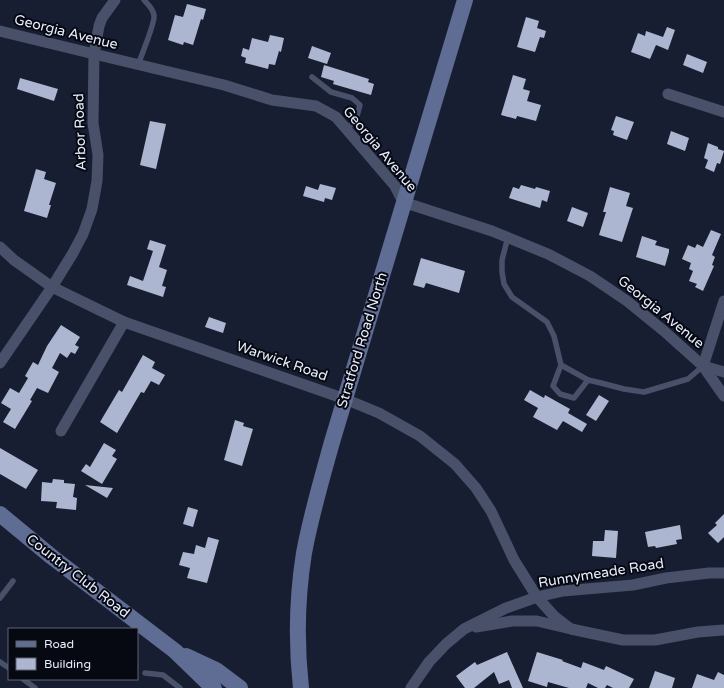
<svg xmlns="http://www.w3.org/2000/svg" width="724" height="688" font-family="'Varela Round',sans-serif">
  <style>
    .building { fill: #adb6d1 }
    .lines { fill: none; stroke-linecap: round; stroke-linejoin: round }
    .lane { stroke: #485169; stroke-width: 5.5 }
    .street { stroke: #485169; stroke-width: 11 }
    .secondary { stroke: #5f6c93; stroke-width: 16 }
    .labels { text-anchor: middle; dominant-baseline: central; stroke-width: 4; stroke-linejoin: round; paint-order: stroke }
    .street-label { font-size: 14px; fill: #e8edfc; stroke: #060912 }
  </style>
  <rect width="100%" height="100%" fill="#181e32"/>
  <g class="building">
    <polygon points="187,4 206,9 203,20 201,19 193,45 184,42 183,45 168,40 175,15 183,17"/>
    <polygon points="526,17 539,21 537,28 546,31 544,38 540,37 535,52 517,47"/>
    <polygon points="667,27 675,30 668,50 656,45 650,59 631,52 638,33 645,36 646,31 663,37"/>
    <polygon points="270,35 284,38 281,52 279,51 275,65 269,64 268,69 245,63 246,58 241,56 243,48 249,50 252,38 268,42"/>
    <polygon points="312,46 331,53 327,64 308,58"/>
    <polygon points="687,54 707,62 703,73 683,65"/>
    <polygon points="324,65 369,79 368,82 374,84 371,95 333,84 334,81 321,77"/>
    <polygon points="513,75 526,79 523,89 530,91 527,101 541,105 536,121 517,116 516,119 501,115"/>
    <polygon points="20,78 58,89 54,101 17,89"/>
    <polygon points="616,116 634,122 627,140 613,135 614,131 611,130"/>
    <polygon points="150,121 166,124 156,169 140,165"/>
    <polygon points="671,131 689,138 685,151 667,144"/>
    <polygon points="708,143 718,147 718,149 724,151 720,164 717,163 714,172 705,168 708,160 704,158"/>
    <polygon points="36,169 46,172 44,179 56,183 49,205 51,205 47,218 24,211"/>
    <polygon points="320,184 336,188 332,200 325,198 324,202 303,196 306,186 318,190"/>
    <polygon points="521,185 535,189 536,187 550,191 547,202 542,200 540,208 509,198 513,187 519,189"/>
    <polygon points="610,187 630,193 626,206 633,208 622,242 599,235 606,212 603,212"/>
    <polygon points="572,207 588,213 583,227 567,221"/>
    <polygon points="711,230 721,234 712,255 715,257 712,265 714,266 703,291 695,287 697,284 689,281 693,271 689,269 691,263 682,259 688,245 695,248 697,244 703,247"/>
    <polygon points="642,236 657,241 655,245 669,249 669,252 665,266 636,257"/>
    <polygon points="150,240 166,245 159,267 167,270 162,286 166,287 163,297 127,285 130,276 143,281 153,251 147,249"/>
    <polygon points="421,258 465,271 459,293 426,283 424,288 413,285"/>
    <polygon points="209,317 226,323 223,333 205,327"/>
    <polygon points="61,325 80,337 75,345 79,347 75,354 71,352 67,358 60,353 52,368 59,372 48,393 37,388 30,400 32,401 15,429 3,422 11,409 1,403 10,388 19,393 28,378 25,376 33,362 38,365 47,346"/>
    <polygon points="143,355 155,362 152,368 165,375 159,385 151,381 144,393 141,392 117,433 100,422 119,390 122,392"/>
    <polygon points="530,390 544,398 545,395 570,409 568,413 587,424 582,432 563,421 557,430 533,417 538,408 524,400"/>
    <polygon points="599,395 609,401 596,421 586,415"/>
    <polygon points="235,420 244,423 243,426 253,429 242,466 224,460"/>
    <polygon points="104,443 116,450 112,456 117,459 102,484 81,471 86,464 90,467"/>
    <polygon points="0,448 38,470 26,489 0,474"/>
    <polygon points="53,479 64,480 64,483 75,484 73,497 77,498 76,510 56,508 57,502 41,501 42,482 52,483"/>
    <polygon points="85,485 113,488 107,498"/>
    <polygon points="188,507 198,510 193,527 183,524"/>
    <polygon points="724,514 724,537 718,543 708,533 717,525 715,523"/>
    <polygon points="680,525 682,539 676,540 677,544 656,548 655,546 648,547 645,532"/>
    <polygon points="605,530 618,531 616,558 592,556 593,541 604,541"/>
    <polygon points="208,537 219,540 207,583 187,578 190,568 179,565 183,552 194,554 196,545 205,548"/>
    <polygon points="507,652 523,688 512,688 509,680 499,684 494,672 474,688 465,688 456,676 475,662 477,665"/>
    <polygon points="537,652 563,660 562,661 581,668 583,662 604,670 606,666 634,679 629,688 613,688 607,685 605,688 598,688 588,683 586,688 569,688 548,682 547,687 528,681"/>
    <polygon points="655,671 675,678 672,688 649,688"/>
    <polygon points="718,672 724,675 724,688 692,688 697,674 714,680"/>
  </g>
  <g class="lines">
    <g class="lane">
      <path d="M138 65C141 56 155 23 154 16 154 11 148 4 144 0"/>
      <polyline points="312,77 331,92 352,98 360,105 357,116 347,130"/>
      <polyline points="508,237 502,260 502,272 504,284 512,297 547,322 554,336 561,365 588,380 601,383 624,389 644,392 688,379 703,366"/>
      <polyline points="561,365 553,386 560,394 574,398 588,380"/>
      <polyline points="0,598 13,581"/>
      <polyline points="0,662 9,668"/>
      <polyline points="145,673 163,675 180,688"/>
      <polyline points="23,679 35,688"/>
    </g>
    <g class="street">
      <polyline points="0,31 94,54 224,85 272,100 316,106 327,112 336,117 395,186 403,202 492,231 548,254 590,276 627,301 664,331 703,366 724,372"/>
      <polyline points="668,94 724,112"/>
      <polyline points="0,247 14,260 52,287 124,322 345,399 379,413 420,436 455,464 476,488 491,511 514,560 537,597 554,616 571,629"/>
      <polyline points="724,301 703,366 724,396"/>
      <polyline points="0,363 52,287 73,253 83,234 92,209 97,181 98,155 93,123 94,54 99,26 102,18 115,0"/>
      <polyline points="61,431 124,322"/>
      <polyline points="476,627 512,621 537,621 571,629 623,640 655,640 698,632 724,630"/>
      <polyline points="411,688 429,662 446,644 464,629 506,608 537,597 563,591 633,585 666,578 709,573 724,573"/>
    </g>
    <g class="secondary">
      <polyline points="0,514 52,557 175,651 207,682 214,688"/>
      <polyline points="186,656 216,670 240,688"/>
      <path d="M301 688C296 643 297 597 304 553 311 515 322 478 332 442 343 405 354 368 365 332 398 221 431 110 465 0"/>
    </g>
  </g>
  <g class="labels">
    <g class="street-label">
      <text transform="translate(66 32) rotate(14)">Georgia Avenue</text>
      <text transform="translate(80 132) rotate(-92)">Arbor Road</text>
      <text transform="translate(380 149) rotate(50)">Georgia Avenue</text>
      <text transform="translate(661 312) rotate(39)">Georgia Avenue</text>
      <text transform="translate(362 340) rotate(-73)">Stratford Road North</text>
      <text transform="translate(282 361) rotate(19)">Warwick Road</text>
      <text transform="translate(601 573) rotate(-9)">Runnymeade Road</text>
      <text transform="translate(78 576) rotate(38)">Country Club Road</text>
    </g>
  </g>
  <rect x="8" y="628" width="130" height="52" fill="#060912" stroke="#606470"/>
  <rect x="16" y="641" width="20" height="6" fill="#5f6c93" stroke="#606470"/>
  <text x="44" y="648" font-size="12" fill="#e8edfc">Road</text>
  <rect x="16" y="658" width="20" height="12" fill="#adb6d1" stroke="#606470"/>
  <text x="44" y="668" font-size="12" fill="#e8edfc">Building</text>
</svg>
